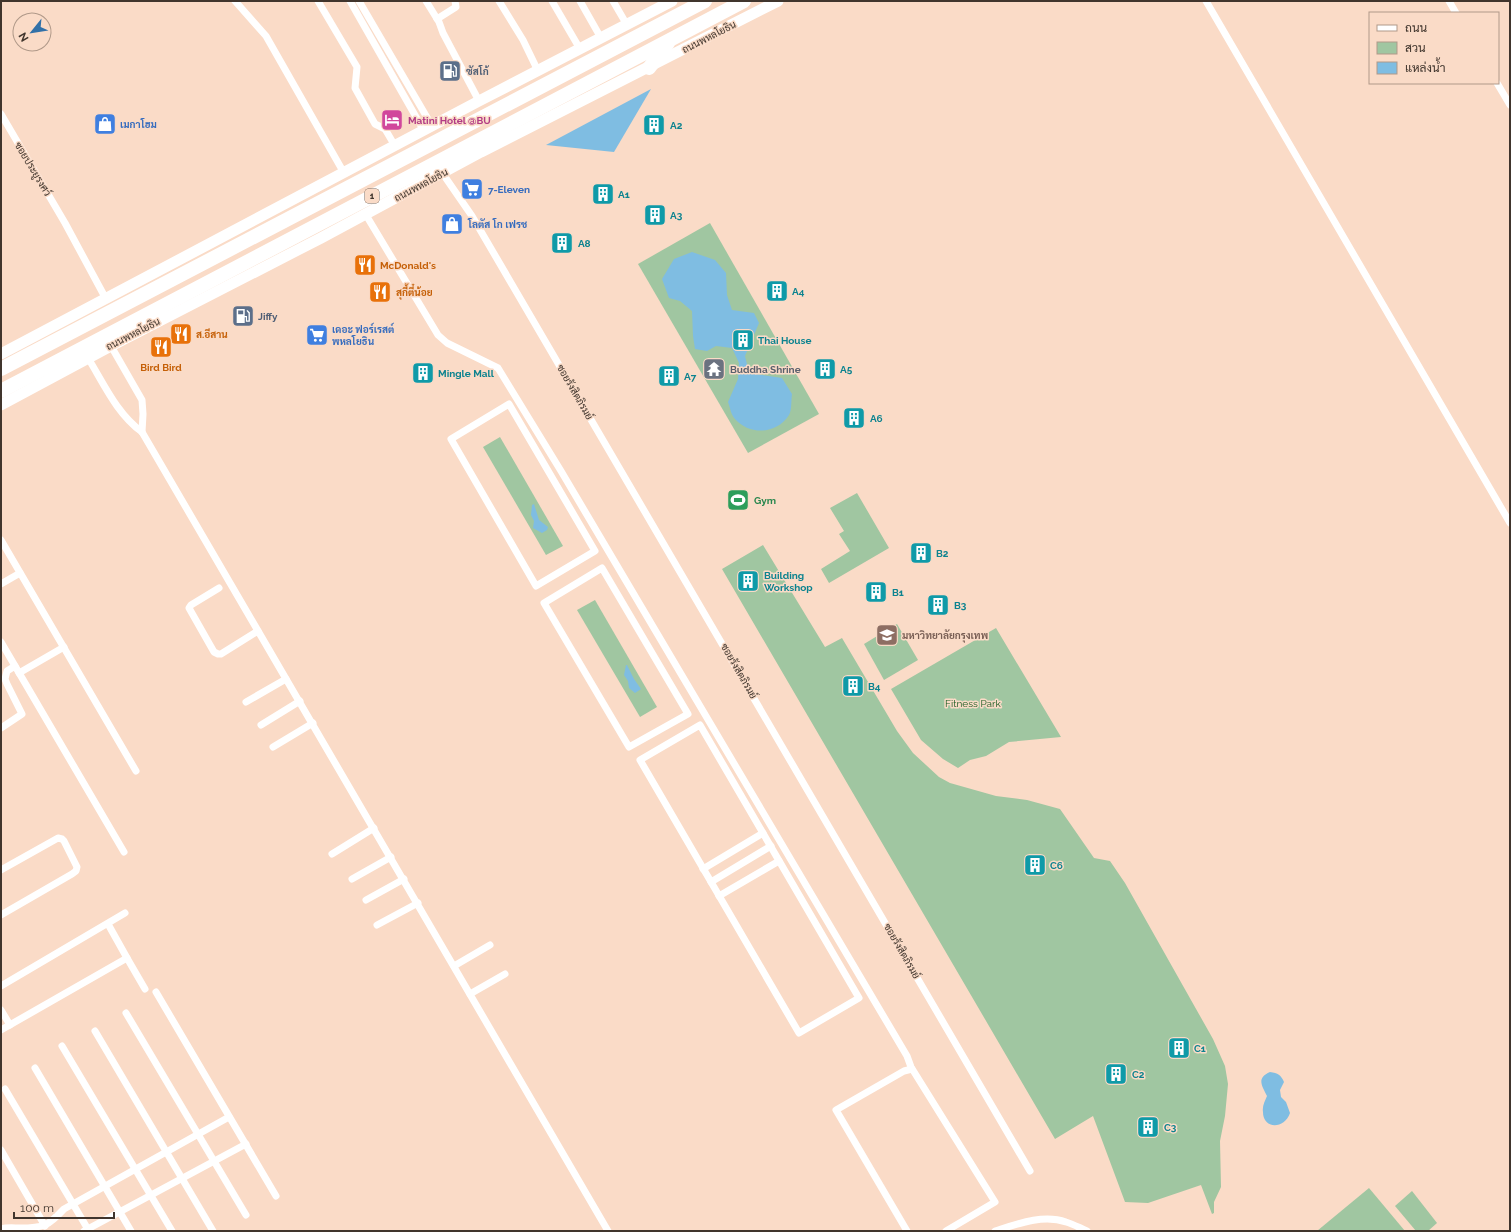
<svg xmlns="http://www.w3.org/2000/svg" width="1511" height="1232" font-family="Raleway,Sarabun,sans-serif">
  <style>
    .green { fill: #a0c6a1 }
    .water { fill: #7fbde2 }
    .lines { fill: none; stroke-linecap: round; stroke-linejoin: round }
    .street { stroke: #fff; stroke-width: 7 }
    .secondary { stroke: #fff; stroke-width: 11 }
    .highway { stroke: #fff; stroke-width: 14 }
    .labels { text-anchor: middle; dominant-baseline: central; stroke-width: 3; stroke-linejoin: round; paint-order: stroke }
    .shield { fill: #fadbc7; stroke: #78675b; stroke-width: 1 }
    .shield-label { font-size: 9px; font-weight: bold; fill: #40352d }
    .street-label { font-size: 10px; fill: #40352d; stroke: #fadbc7 }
    .service-label { font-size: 10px; font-weight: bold; fill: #4e5e75; stroke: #fadbc7; text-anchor: start }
    .hotel-label { font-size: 10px; font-weight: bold; fill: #b23c85; stroke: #fadbc7; text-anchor: start }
    .shop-label { font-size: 10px; font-weight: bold; fill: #366cbe; stroke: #fadbc7; text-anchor: start }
    .culture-label { font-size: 10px; font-weight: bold; fill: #0d838f; stroke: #fadbc7; text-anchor: start }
    .food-label { font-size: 10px; font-weight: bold; fill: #c56008; stroke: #fadbc7; text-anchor: start }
    .worship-label { font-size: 10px; font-weight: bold; fill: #5b616d; stroke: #fadbc7; text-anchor: start }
    .leisure-label { font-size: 10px; font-weight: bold; fill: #27864d; stroke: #fadbc7; text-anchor: start }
    .education-label { font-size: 10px; font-weight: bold; fill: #785e54; stroke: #fadbc7; text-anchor: start }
    .park-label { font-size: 10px; fill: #15591e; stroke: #fadbc7 }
  </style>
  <rect width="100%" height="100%" fill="#fadbc7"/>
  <g class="green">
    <polygon points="710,223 819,414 748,453 638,264"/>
    <polygon points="500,437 563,546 546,555 483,447"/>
    <polygon points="857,493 889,548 829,583 821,569 850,551 839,534 844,531 830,508"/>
    <polygon points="763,545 825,647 842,638 897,731 913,753 939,777 950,783 996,796 1027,800 1060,809 1094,858 1110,861 1125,883 1213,1039 1225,1066 1228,1084 1225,1116 1220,1141 1221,1187 1214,1202 1214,1213 1212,1214 1201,1185 1148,1203 1125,1202 1093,1116 1055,1139 722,569"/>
    <polygon points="595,600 657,707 640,717 577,610"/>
    <polygon points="897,624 918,660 884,680 864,644"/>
    <polygon points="996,628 1061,737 1009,742 986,756 970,760 958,768 943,759 921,740 891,689"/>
    <polygon points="1369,1188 1405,1231 1317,1231"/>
    <polygon points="1412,1191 1437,1223 1428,1231 1416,1231 1395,1206"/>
  </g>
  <g class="water">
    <polygon points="651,89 614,152 546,145"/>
    <path d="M692 252 715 260 726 273 727 295 732 310 754 313 759 323 745 356 749 373 782 378 792 394C791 400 792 410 789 415 777 434 750 436 735 419 731 415 730 407 728 402L738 379 739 363 732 348 716 346 707 351 695 349 693 336 692 311 680 301 669 298 662 279 674 259Z"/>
    <polygon points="534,504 539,520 548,527 547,530 542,533 533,528 534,521 531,515 532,505"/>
    <polygon points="626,665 627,665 634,679 641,689 635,693 629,688 628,681 624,675"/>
    <path d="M1270 1072C1278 1073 1281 1075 1284 1082L1280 1090 1281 1097 1286 1102 1290 1113C1284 1130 1263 1129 1263 1112 1262 1106 1265 1101 1267 1096 1262 1086 1256 1078 1270 1072Z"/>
  </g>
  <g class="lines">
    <g class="street">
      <polyline points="235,1 266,36 344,173"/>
      <polyline points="318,1 357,67 355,88 375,124 385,129 395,146"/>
      <polyline points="350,1 424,131"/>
      <polyline points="359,1 432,126"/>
      <polyline points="426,1 439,22 443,33 479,101"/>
      <polyline points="499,1 523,40 538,71"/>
      <polyline points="552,1 580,49"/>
      <polyline points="580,1 601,38"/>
      <polyline points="613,1 627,25"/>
      <polyline points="1206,1 1510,523"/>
      <polyline points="1449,1 1456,13"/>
      <polyline points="437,19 456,7 455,1"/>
      <polyline points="1497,83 1510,105"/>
      <polyline points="1,114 65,223 106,299"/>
      <polyline points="443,174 472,216 1030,1171"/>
      <polyline points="366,215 438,335 447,343 498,368 561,471 907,1056 911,1067 995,1202 946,1231"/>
      <polyline points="111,346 142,400 143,414 142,432"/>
      <path d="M88 358C104 384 117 414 142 432L608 1231"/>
      <polygon points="509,404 595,551 536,586 451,439"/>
      <polyline points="1,540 136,771"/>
      <polygon points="602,568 688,714 629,747 544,603"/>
      <polyline points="1,584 20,573"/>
      <polyline points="219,588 191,605 189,608 214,652 218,654 221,654 258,631"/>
      <polyline points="1,642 124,852"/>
      <polyline points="19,673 64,647"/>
      <polyline points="246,702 286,679"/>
      <polyline points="261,725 300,701"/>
      <polygon points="700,725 859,998 799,1033 640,760"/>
      <polyline points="1,728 22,714 7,684 5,679 7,671 15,666"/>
      <polyline points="273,747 313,723"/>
      <polyline points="332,854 374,828"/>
      <polyline points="703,869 763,833"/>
      <polyline points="1,870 58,838 62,839 64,841 77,867 76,871 72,874 1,915"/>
      <polyline points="352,879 391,857"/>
      <polyline points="711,882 771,846"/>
      <polyline points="719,896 779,861"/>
      <polyline points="366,900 404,879"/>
      <polyline points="377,925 418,903"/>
      <polyline points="127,958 145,989"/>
      <polyline points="454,966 490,945"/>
      <polyline points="1,986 125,913"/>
      <polyline points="156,992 276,1196"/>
      <polyline points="470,994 505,974"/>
      <polyline points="1,1010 10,1025"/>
      <polyline points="126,1013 246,1215"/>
      <polyline points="1,1030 127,958 108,924"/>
      <polyline points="95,1031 213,1231"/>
      <polyline points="62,1046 172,1231"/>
      <polyline points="35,1068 131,1231"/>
      <polyline points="5,1089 89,1231"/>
      <polyline points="1,1150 45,1226"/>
      <path d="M1 1229C7 1227 14 1228 20 1228 44 1228 48 1226 64 1209L229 1117"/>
      <polyline points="84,1231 246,1144"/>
      <polyline points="907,1231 836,1110 904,1071 912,1069"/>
      <path d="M995 1231C1017 1224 1043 1214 1066 1222 1073 1224 1080 1228 1087 1231"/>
    </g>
    <g class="secondary">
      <polyline points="1,354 479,101 672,1"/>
      <polyline points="1,405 111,346 321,238 481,152 778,1"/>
    </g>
    <g class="highway">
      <polyline points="649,68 668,43"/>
      <polyline points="1,369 705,1"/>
      <polyline points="1,391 744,1"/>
    </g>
  </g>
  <defs>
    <g id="fuel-square" transform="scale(1.15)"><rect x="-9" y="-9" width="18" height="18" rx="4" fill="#5c6f8a" stroke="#fadbc7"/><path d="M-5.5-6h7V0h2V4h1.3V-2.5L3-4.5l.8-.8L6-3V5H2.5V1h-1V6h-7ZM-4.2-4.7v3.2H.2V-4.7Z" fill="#fff"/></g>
    <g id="hotel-square" transform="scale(1.15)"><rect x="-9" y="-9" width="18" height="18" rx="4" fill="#d1479c" stroke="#fadbc7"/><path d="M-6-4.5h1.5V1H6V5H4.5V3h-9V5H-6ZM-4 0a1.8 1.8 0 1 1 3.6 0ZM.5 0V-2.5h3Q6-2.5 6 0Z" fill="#fff"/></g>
    <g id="shop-square" transform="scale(1.15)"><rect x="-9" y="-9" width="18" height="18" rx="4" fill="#3f7fe0" stroke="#fadbc7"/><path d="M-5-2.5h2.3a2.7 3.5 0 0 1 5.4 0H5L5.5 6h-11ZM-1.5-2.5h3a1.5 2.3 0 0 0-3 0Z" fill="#fff"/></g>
    <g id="building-square" transform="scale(1.15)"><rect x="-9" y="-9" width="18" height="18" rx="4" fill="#0f9aa8" stroke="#fadbc7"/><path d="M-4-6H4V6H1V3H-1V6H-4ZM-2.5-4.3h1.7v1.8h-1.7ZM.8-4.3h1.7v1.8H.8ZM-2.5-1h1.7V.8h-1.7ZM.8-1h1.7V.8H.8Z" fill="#fff"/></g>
    <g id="supermarket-square" transform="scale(1.15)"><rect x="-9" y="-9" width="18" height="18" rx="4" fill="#3f7fe0" stroke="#fadbc7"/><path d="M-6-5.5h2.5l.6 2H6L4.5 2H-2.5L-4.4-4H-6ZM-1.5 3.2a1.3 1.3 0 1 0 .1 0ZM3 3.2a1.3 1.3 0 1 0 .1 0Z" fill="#fff"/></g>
    <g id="restaurant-square" transform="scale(1.15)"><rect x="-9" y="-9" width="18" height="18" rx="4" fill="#e8710a" stroke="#fadbc7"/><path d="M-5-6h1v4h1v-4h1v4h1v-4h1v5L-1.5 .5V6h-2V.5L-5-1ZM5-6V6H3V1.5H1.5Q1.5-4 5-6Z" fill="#fff"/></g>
    <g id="temple-square" transform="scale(1.15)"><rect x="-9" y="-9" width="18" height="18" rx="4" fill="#6b7280" stroke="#fadbc7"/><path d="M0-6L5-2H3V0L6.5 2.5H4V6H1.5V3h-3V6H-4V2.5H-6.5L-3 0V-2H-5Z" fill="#fff"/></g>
    <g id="stadium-square" transform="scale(1.15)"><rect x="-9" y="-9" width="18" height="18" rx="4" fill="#2e9e5b" stroke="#fadbc7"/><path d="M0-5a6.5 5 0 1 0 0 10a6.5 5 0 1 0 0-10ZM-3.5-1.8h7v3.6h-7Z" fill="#fff"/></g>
    <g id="university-square" transform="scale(1.15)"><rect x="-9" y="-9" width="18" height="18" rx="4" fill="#8d6e63" stroke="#fadbc7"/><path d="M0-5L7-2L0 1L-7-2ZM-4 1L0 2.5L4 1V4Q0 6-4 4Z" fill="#fff"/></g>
  </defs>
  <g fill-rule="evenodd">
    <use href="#fuel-square" x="450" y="71"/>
    <use href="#hotel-square" x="392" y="120"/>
    <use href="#shop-square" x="105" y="124"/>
    <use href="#building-square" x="654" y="125"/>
    <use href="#supermarket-square" x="472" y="189"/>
    <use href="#building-square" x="603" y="194"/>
    <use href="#building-square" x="655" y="215"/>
    <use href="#shop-square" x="452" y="224"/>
    <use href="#building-square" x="562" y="243"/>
    <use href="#restaurant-square" x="365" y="265"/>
    <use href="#building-square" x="777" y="291"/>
    <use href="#restaurant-square" x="380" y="292"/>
    <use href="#fuel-square" x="243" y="316"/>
    <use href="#restaurant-square" x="181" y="334"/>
    <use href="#supermarket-square" x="317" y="335"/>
    <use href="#building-square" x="743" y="340"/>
    <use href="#restaurant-square" x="161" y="347"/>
    <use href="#temple-square" x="714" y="369"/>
    <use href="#building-square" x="825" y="369"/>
    <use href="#building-square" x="423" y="373"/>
    <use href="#building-square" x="669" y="376"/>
    <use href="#building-square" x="854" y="418"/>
    <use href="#stadium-square" x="738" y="500"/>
    <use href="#building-square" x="921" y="553"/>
    <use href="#building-square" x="748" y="581"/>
    <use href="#building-square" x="876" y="592"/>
    <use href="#building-square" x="938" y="605"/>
    <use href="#university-square" x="887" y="635"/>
    <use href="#building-square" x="853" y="686"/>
    <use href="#building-square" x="1035" y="865"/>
    <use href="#building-square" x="1179" y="1048"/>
    <use href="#building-square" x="1116" y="1074"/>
    <use href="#building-square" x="1148" y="1127"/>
  </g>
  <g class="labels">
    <rect class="shield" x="365" y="189" width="14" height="14" rx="3"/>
    <g class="shield-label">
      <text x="372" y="196">1</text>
    </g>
    <g class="street-label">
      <text transform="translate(709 37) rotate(-27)">ถนนพหลโยธิน</text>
      <text transform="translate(33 169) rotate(59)">ซอยประยูรงศว์</text>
      <text transform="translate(421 185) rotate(-28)">ถนนพหลโยธิน</text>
      <text transform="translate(133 334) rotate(-27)">ถนนพหลโยธิน</text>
      <text transform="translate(575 392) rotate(60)">ซอยรังสิตภิรมย์</text>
      <text transform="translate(739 671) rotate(60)">ซอยรังสิตภิรมย์</text>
      <text transform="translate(902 951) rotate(60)">ซอยรังสิตภิรมย์</text>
    </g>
    <g class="service-label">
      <text x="466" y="71">ซัสโก้</text>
      <text x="258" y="316">Jiffy</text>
    </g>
    <g class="hotel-label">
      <text x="408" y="120">Matini Hotel @BU</text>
    </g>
    <g class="shop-label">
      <text x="120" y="124">เมกาโฮม</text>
      <text x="488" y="189">7-Eleven</text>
      <text x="468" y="224">โลตัส โก เฟรช</text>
      <text x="332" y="329">เดอะ ฟอร์เรสต์<tspan x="332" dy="12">พหลโยธิน</tspan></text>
    </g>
    <g class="culture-label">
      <text x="670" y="125">A2</text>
      <text x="618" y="194">A1</text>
      <text x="670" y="215">A3</text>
      <text x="578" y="243">A8</text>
      <text x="792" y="291">A4</text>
      <text x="758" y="340">Thai House</text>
      <text x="840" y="369">A5</text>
      <text x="438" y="373">Mingle Mall</text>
      <text x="684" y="376">A7</text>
      <text x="870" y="418">A6</text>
      <text x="936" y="553">B2</text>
      <text x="764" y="575">Building<tspan x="764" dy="12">Workshop</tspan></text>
      <text x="892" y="592">B1</text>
      <text x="954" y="605">B3</text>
      <text x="868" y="686">B4</text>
      <text x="1050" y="865">C6</text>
      <text x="1194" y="1048">C1</text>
      <text x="1132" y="1074">C2</text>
      <text x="1164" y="1127">C3</text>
    </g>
    <g class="food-label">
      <text x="380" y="265">McDonald's</text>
      <text x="396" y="292">สุกี้ตี๋น้อย</text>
      <text x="196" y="334">ส.อีสาน</text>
      <text x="161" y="367" text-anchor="middle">Bird Bird</text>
    </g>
    <g class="worship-label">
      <text x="730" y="369">Buddha Shrine</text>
    </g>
    <g class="leisure-label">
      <text x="754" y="500">Gym</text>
    </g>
    <g class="education-label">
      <text x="902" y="635">มหาวิทยาลัยกรุงเทพ</text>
    </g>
    <g class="park-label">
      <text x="973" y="703">Fitness Park</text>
    </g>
  </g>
  <rect width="1511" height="1232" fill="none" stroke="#40352d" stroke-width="4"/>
  <rect x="1369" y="12" width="130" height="72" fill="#fadbc7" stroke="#b09989"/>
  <rect x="1377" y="25" width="20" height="6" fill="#ffffff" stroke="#b09989"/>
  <text x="1405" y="32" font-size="12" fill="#40352d">ถนน</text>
  <rect x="1377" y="42" width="20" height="12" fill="#a0c6a1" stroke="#b09989"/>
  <text x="1405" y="52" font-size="12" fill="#40352d">สวน</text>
  <rect x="1377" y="62" width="20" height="12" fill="#7fbde2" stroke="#b09989"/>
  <text x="1405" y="72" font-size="12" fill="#40352d">แหล่งน้ำ</text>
  <g transform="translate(32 32) rotate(240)"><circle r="19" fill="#fadbc7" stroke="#b09989"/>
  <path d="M0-3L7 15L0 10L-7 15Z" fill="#3271a8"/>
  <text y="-6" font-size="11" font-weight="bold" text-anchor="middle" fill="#40352d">N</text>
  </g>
  <path d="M14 1212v6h100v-6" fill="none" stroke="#40352d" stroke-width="2"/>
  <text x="20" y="1212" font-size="12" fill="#40352d" stroke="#fadbc7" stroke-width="3" paint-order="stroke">100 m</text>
</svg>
